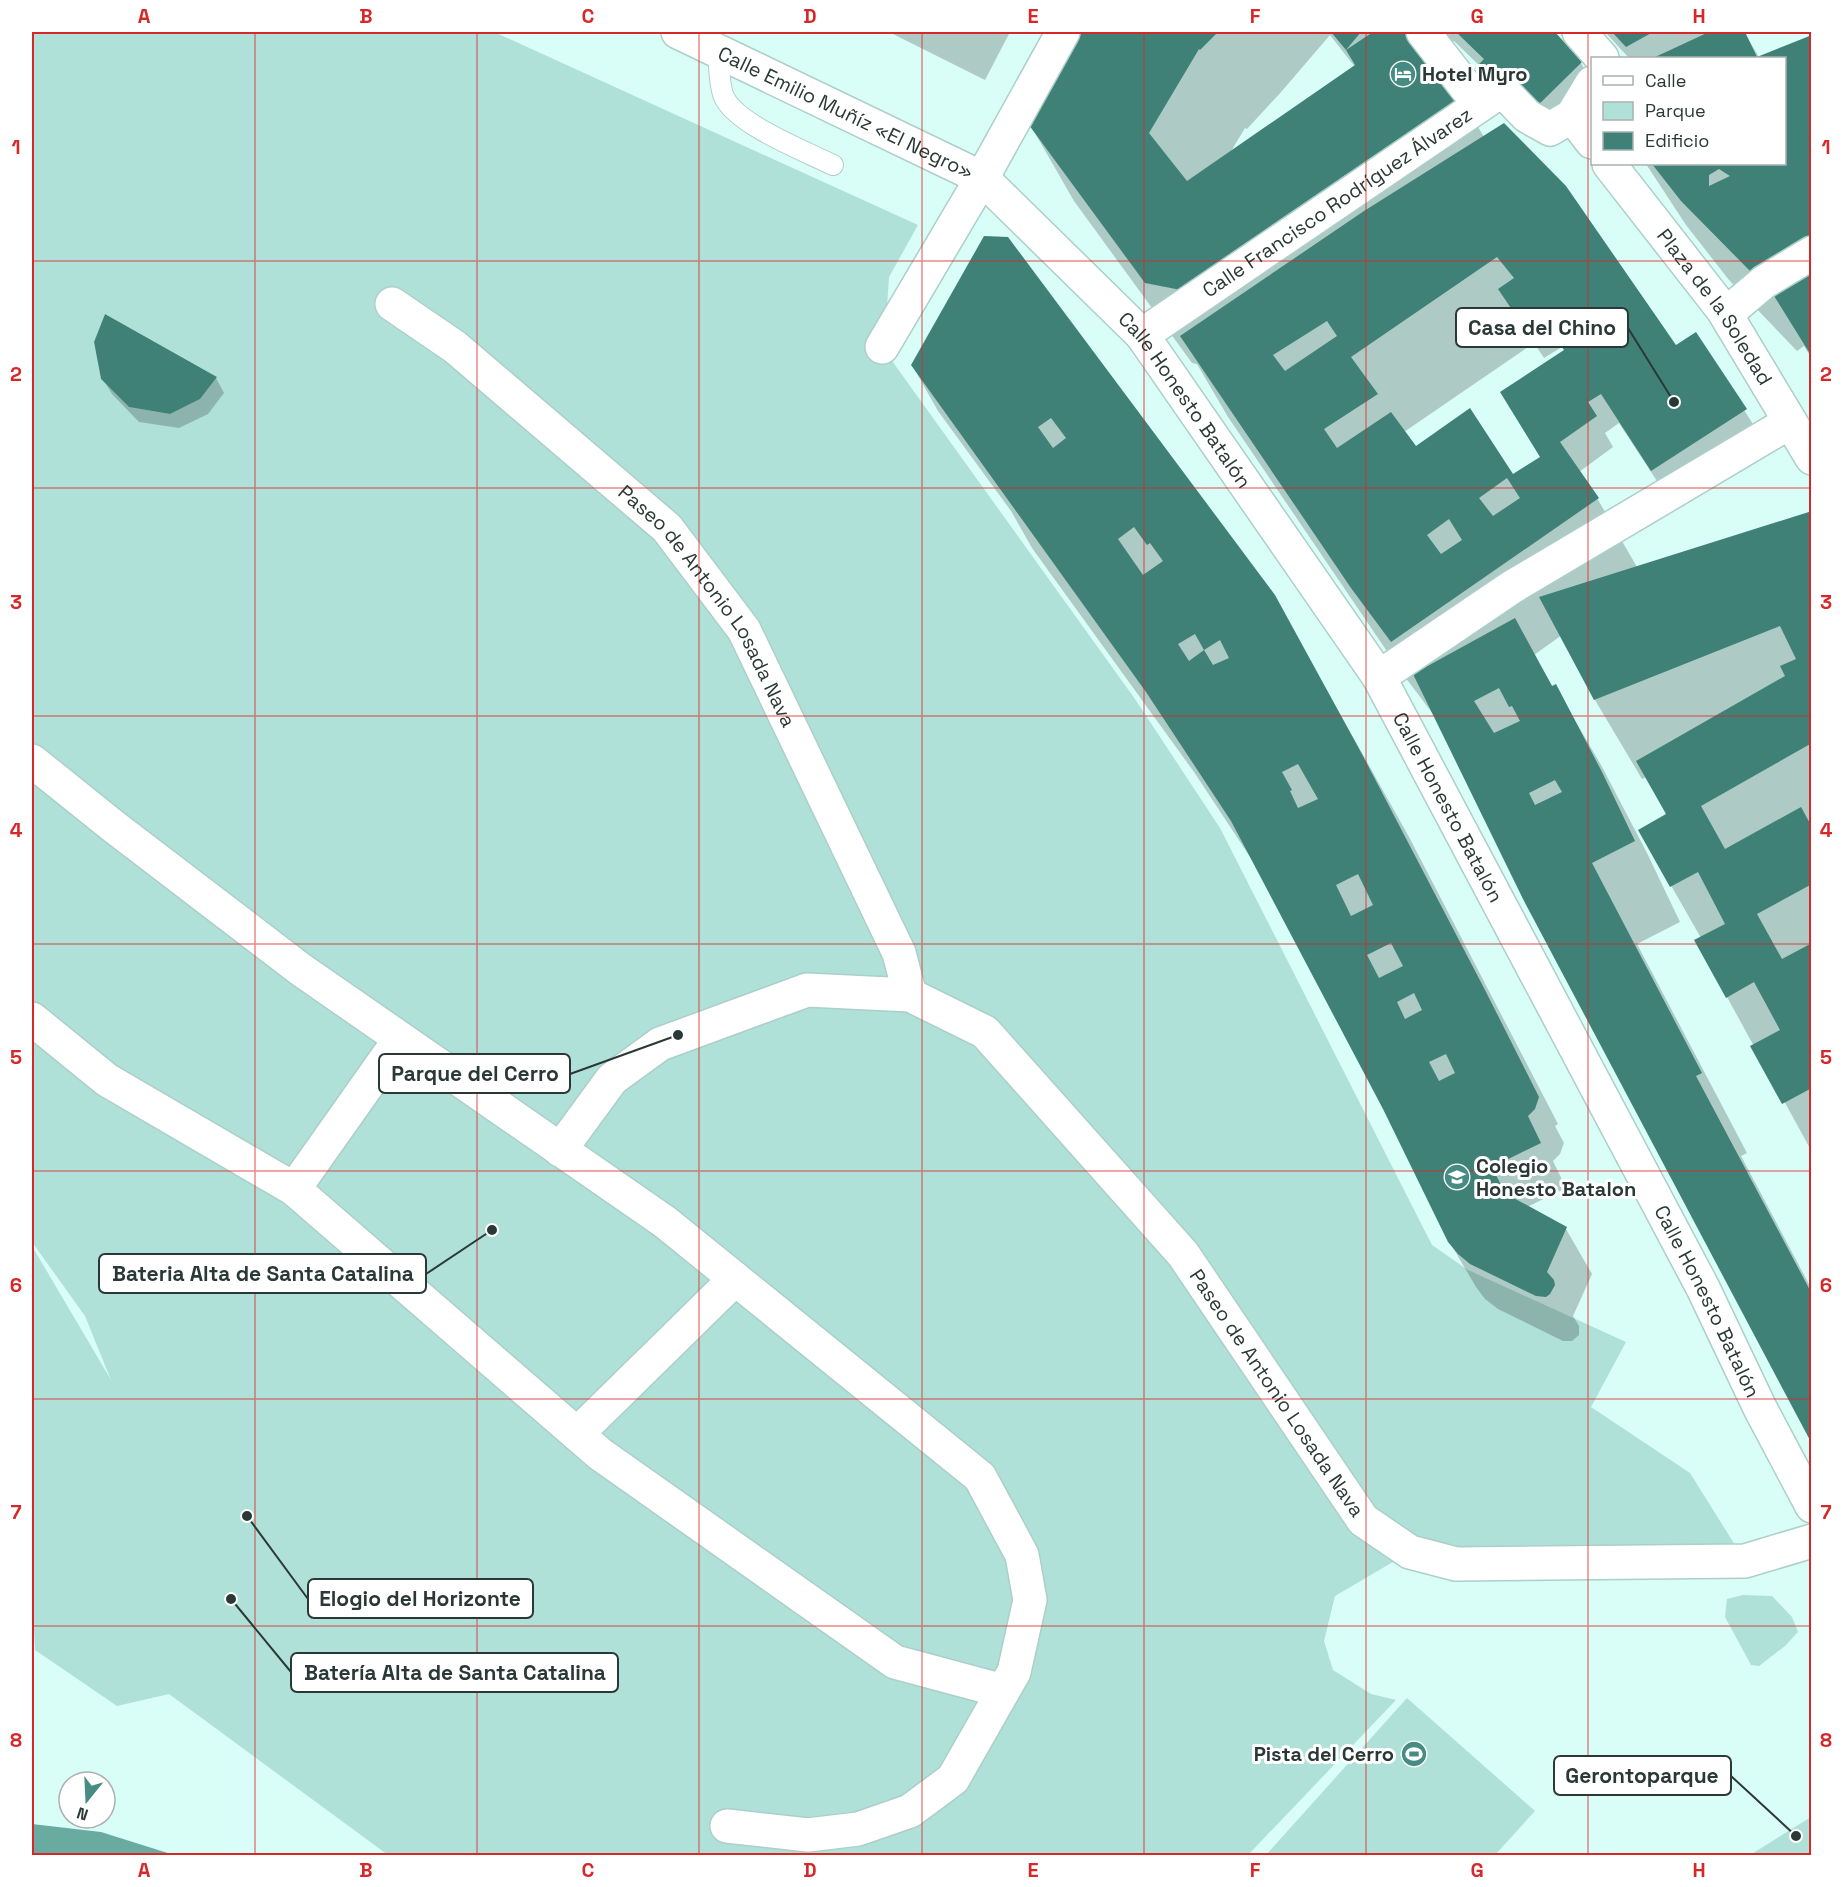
<svg xmlns="http://www.w3.org/2000/svg" width="1843" height="1887" font-family="'Space Grotesk',sans-serif">
  <style>
    .green { fill: #afe1d9; fill-rule: evenodd }
    .water { fill: #69aba1 }
    .shadow { fill: #0003; fill-rule: evenodd }
    .building { fill: #3f8077; fill-rule: evenodd }
    .lines { fill: none; stroke-linecap: round; stroke-linejoin: round }
    .lane-casing { stroke: #accfc9; stroke-width: 22 }
    .street-casing { stroke: #accfc9; stroke-width: 36 }
    .lane { stroke: #fff; stroke-width: 20 }
    .street { stroke: #fff; stroke-width: 33 }
    .grid { fill: none; stroke: #d62828; stroke-width: 1.5; stroke-opacity: 0.55 }
    .labels { text-anchor: middle; dominant-baseline: central; stroke-width: 6; stroke-linejoin: round; paint-order: stroke }
    .poi-label { font-size: 20px; font-weight: bold; fill: #2b3936; stroke: #fff; text-anchor: start }
    .street-label { font-size: 20px; fill: #2b3936; stroke: #fff }
    .leader { fill: none; stroke: #2b3936; stroke-width: 2 }
    .callout-dot { fill: #2b3936; stroke: #fff; stroke-width: 2 }
    .callout { fill: #fff; stroke: #2b3936; stroke-width: 2 }
    .callout-label { font-size: 21px; text-anchor: middle; font-weight: bold; fill: #2b3936 }
    .neatline { fill: none; stroke: #d62828; stroke-width: 2 }
    .grid-label { font-size: 20px; text-anchor: middle; font-weight: bold; fill: #d62828 }
  </style>
  <rect width="100%" height="100%" fill="#d9fdf7"/>
  <g class="green">
    <path d="M32 32H494L918 225 889 277 885 336 882 347 1135 699 1220 828 1432 1245 1468 1270 1626 1342 1591 1407 1690 1473 1745 1561 1410 1552 1335 1596 1324 1641 1333 1670 1371 1694 1396 1700 1248 1855H388L169 1694 117 1706 35 1650 32 1593V1246L111 1380 85 1316 32 1242ZM105 314 217 377 200 399 170 414 129 407 101 379 94 342Z"/>
    <polygon points="1743,1595 1772,1596 1792,1617 1798,1632 1785,1646 1759,1666 1751,1665 1725,1617 1727,1599"/>
    <polygon points="1407,1698 1535,1811 1495,1855 1266,1855"/>
    <polygon points="1811,1817 1811,1855 1750,1855"/>
  </g>
  <polygon class="water" points="32,1824 101,1832 174,1855 32,1855"/>
  <g class="shadow">
    <polygon points="889,32 1010,32 985,80"/>
    <path d="M1082 32H1410L1461 98 1484 137 1676 347 1696 334 1763 440 1670 501 1619 423 1605 433 1613 447 1579 472 1597 498 1637 567 1812 513V1152L1727 997 1701 938 1640 831 1668 815 1647 777 1642 779 1595 700 1562 635 1534 655 1553 687 1555 686 1601 765 1647 853 1680 922 1637 944 1747 1153 1741 1156 1812 1290V1441L1436 718 1399 669 1228 417 1197 364 1192 363 1074 201 1028 121ZM1330 35 1355 67 1230 153 1245 128 1247 129 1282 91ZM1534 343 1544 358 1562 347 1565 351 1541 458 1513 477 1416 448 1404 432Z"/>
    <polygon points="1432,32 1553,32 1581,63 1592,83 1592,99 1546,145 1499,94 1487,73 1454,41 1451,44"/>
    <polygon points="1605,32 1744,32 1759,57 1812,36 1812,359 1804,346 1797,351 1729,280 1686,225 1646,164 1784,164 1784,58 1629,58"/>
    <polygon points="985,238 1274,596 1409,837 1558,1124 1555,1126 1564,1143 1560,1154 1553,1161 1566,1188 1527,1207 1566,1229 1592,1274 1573,1316 1579,1326 1579,1335 1572,1341 1563,1341 1498,1309 1485,1299 1476,1287 1449,1241 1384,1108 1260,872 1194,772 1032,548 1011,511 938,411 912,365"/>
    <polygon points="216,378 224,393 208,414 179,428 139,422 112,394 103,379"/>
  </g>
  <g class="building">
    <polygon points="1080,32 1218,32 1200,50 1199,49 1149,133 1187,181 1355,65 1346,50 1373,32 1412,32 1463,97 1181,290 1145,283 1026,121"/>
    <polygon points="1331,32 1361,32 1346,50"/>
    <polygon points="1456,32 1555,32 1582,62 1527,116 1479,64 1484,59"/>
    <polygon points="1612,32 1653,32 1626,47"/>
    <path d="M1709 32H1745L1757 57 1812 35V235L1750 271 1681 201 1652 164H1785V58H1653ZM1719 169 1730 176 1709 186V175Z"/>
    <path d="M1504 123 1566 186 1676 345 1696 332 1747 409 1651 471 1601 394 1588 402 1597 416 1560 442 1599 498 1391 642 1351 588 1180 336 1364 211ZM1497 257 1514 278 1498 289 1525 329 1543 317 1564 350 1500 392 1540 457 1513 474 1470 408 1416 446 1391 412 1337 448 1324 429 1378 394 1351 357ZM1327 321 1337 336 1285 371 1273 355ZM1507 478 1520 498 1493 516 1479 498ZM1449 519 1462 540 1441 554 1427 535Z"/>
    <path d="M984 236 1008 237 1275 595 1363 756 1485 990 1539 1097 1535 1109 1528 1116 1541 1143 1492 1167 1502 1187 1510 1196 1567 1227 1547 1272 1554 1280 1555 1285 1550 1294 1546 1297 1536 1296 1470 1264 1458 1254 1448 1242 1383 1109 1231 821 1146 692 911 365ZM1051 418 1066 438 1053 448 1038 427ZM1134 527 1147 545 1150 543 1163 561 1143 575 1118 539ZM1195 634 1204 650 1189 661 1178 644ZM1220 640 1229 658 1213 665 1204 650ZM1298 764 1318 799 1298 808 1290 791 1292 790 1282 772ZM1358 874 1373 905 1351 916 1336 885ZM1391 943 1403 966 1379 978 1367 955ZM1414 993 1422 1010 1405 1019 1397 1002ZM1446 1054 1455 1073 1439 1081 1429 1062Z"/>
    <polygon points="1812,268 1812,357 1771,291"/>
    <polygon points="105,314 217,377 200,399 170,414 129,407 101,379 94,342"/>
    <polygon points="1812,511 1812,743 1701,806 1725,849 1801,807 1812,827 1812,884 1757,914 1782,959 1812,943 1812,1093 1810,1089 1782,1104 1750,1046 1780,1030 1754,982 1726,998 1694,940 1725,924 1698,872 1670,887 1638,830 1666,814 1636,761 1785,676 1780,666 1796,659 1780,626 1594,700 1539,597"/>
    <path d="M1515 618 1552 686 1556 684 1602 772 1635 841 1592 863 1702 1073 1696 1076 1812 1294V1444L1523 899 1413 674ZM1499 688 1509 707 1512 706 1520 721 1494 733 1474 701ZM1555 780 1562 792 1535 805 1529 793Z"/>
  </g>
  <g class="lines">
    <g class="lane-casing">
      <path id="lane" d="M718 51C719 63 719 86 724 97 737 125 805 151 833 165"/>
    </g>
    <g class="street-casing">
      <g id="street">
        <path id="s1" d="M678 32 982 178 1142 335 1379 677 1703 1288 1760 1408 1812 1506"/>
        <polyline points="1423,32 1479,104"/>
        <polyline points="1579,32 1602,58"/>
        <polyline points="1592,83 1572,116 1592,142"/>
        <path id="s2" d="M1609 164 1723 310 1812 458"/>
        <path id="s3" d="M392 304 455 347 667 528 744 630 899 953 910 995"/>
        <polyline points="1726,314 1764,282 1812,253"/>
        <path id="s4" d="M1142 335 1502 90 1527 116 1550 129 1572 116"/>
        <polyline points="882,347 982,178 1063,32"/>
        <polyline points="1379,677 1512,587 1790,422"/>
        <polyline points="32,761 113,826 300,969 665,1222 980,1477 1022,1555 1030,1600 1014,1672 953,1779 910,1811 858,1829 808,1835 727,1826"/>
        <polyline points="32,1019 107,1080 294,1189 400,1039"/>
        <path id="s5" d="M560 1150 612 1079 660 1044 807 990 910 995 985 1032 1183 1254 1363 1520 1410 1552 1456 1564 1745 1561 1812 1541"/>
        <polyline points="294,1189 600,1454 895,1662 1003,1691"/>
        <polyline points="577,1434 735,1279"/>
      </g>
    </g>
    <use href="#lane" class="lane"/>
    <use href="#street" class="street"/>
  </g>
  <path class="grid" d="M255 32V1856M477 32V1856M699 32V1856M922 32V1856M1144 32V1856M1366 32V1856M1588 32V1856M32 261H1812M32 488H1812M32 716H1812M32 944H1812M32 1171H1812M32 1399H1812M32 1626H1812"/>
  <defs>
    <g id="hotel-disc" transform="scale(1.35)"><circle r="9.5" fill="#478c82" stroke="#fff"/><path d="M-6-4.5h1.5V1H6V5H4.5V3h-9V5H-6ZM-4 0a1.8 1.8 0 1 1 3.6 0ZM.5 0V-2.5h3Q6-2.5 6 0Z" fill="#fff"/></g>
    <g id="school-disc" transform="scale(1.35)"><circle r="9.5" fill="#478c82" stroke="#fff"/><path d="M0-5L7-2L0 1L-7-2ZM-4 1L0 2.5L4 1V4Q0 6-4 4Z" fill="#fff"/></g>
    <g id="stadium-disc" transform="scale(1.35)"><circle r="9.5" fill="#478c82" stroke="#fff"/><path d="M0-5a6.5 5 0 1 0 0 10a6.5 5 0 1 0 0-10ZM-3.5-1.8h7v3.6h-7Z" fill="#fff"/></g>
  </defs>
  <g fill-rule="evenodd">
    <use href="#hotel-disc" x="1403" y="74"/>
    <use href="#school-disc" x="1457" y="1177"/>
    <use href="#stadium-disc" x="1414" y="1754"/>
  </g>
  <g class="labels">
    <g class="poi-label">
      <text x="1422" y="74">Hotel Myro</text>
      <text x="1476" y="1166">Colegio<tspan x="1476" dy="23">Honesto Batalon</tspan></text>
      <text x="1394" y="1754" text-anchor="end">Pista del Cerro</text>
    </g>
    <g class="street-label">
      <text stroke="none"><textPath href="#s1" startOffset="186">Calle Emilio Muñíz «El Negro»</textPath></text>
      <text stroke="none"><textPath href="#s4" startOffset="236">Calle Francisco Rodríguez Álvarez</textPath></text>
      <text stroke="none"><textPath href="#s2" startOffset="178">Plaza de la Soledad</textPath></text>
      <text stroke="none"><textPath href="#s1" startOffset="639">Calle Honesto Batalón</textPath></text>
      <text stroke="none"><textPath href="#s3" startOffset="442">Paseo de Antonio Losada Nava</textPath></text>
      <text stroke="none"><textPath href="#s1" startOffset="1125">Calle Honesto Batalón</textPath></text>
      <text stroke="none"><textPath href="#s1" startOffset="1683">Calle Honesto Batalón</textPath></text>
      <text stroke="none"><textPath href="#s5" startOffset="956">Paseo de Antonio Losada Nava</textPath></text>
    </g>
  </g>
  <path class="leader" d="M1674 402L1628 328M678 1035L570 1074M492 1230L426 1274M247 1516L308 1599M231 1599L291 1672M1796 1836L1731 1776"/>
  <g class="callout-dot">
    <circle cx="1674" cy="402" r="6"/>
    <circle cx="678" cy="1035" r="6"/>
    <circle cx="492" cy="1230" r="6"/>
    <circle cx="247" cy="1516" r="6"/>
    <circle cx="231" cy="1599" r="6"/>
    <circle cx="1796" cy="1836" r="6"/>
  </g>
  <g class="callout">
    <rect x="1456" y="308" width="172" height="39" rx="6"/>
    <rect x="379" y="1054" width="191" height="39" rx="6"/>
    <rect x="99" y="1254" width="327" height="39" rx="6"/>
    <rect x="308" y="1579" width="225" height="39" rx="6"/>
    <rect x="291" y="1653" width="327" height="39" rx="6"/>
    <rect x="1554" y="1756" width="177" height="39" rx="6"/>
  </g>
  <g class="callout-label">
    <text x="1542" y="335">Casa del Chino</text>
    <text x="475" y="1081">Parque del Cerro</text>
    <text x="263" y="1281">Bateria Alta de Santa Catalina</text>
    <text x="420" y="1606">Elogio del Horizonte</text>
    <text x="455" y="1680">Batería Alta de Santa Catalina</text>
    <text x="1642" y="1783">Gerontoparque</text>
  </g>
  <rect width="1843" height="1887" fill="none" stroke="#ffffff" stroke-width="66"/>
  <rect x="1591" y="57" width="195" height="108" fill="#ffffff" stroke="#aab0af" stroke-width="1.5"/>
  <rect x="1603" y="76" width="30" height="9" fill="#ffffff" stroke="#aab0af" stroke-width="1.5"/>
  <text x="1645" y="87" font-size="18" fill="#2b3936">Calle</text>
  <rect x="1603" y="102" width="30" height="18" fill="#afe1d9" stroke="#aab0af" stroke-width="1.5"/>
  <text x="1645" y="117" font-size="18" fill="#2b3936">Parque</text>
  <rect x="1603" y="132" width="30" height="18" fill="#3f8077" stroke="#aab0af" stroke-width="1.5"/>
  <text x="1645" y="147" font-size="18" fill="#2b3936">Edificio</text>
  <g transform="translate(87 1800) rotate(198)"><circle r="28" fill="#ffffff" stroke="#aab0af" stroke-width="1.5"/>
  <path d="M0-4.5L10 22L0 15L-10 22Z" fill="#478c82"/>
  <text y="-9" font-size="16" font-weight="bold" text-anchor="middle" fill="#2b3936">N</text>
  </g>
  <rect x="33" y="33" width="1777" height="1821" class="neatline"/>
  <g class="grid-label">
    <text x="144" y="23">A</text>
    <text x="366" y="23">B</text>
    <text x="588" y="23">C</text>
    <text x="810" y="23">D</text>
    <text x="1033" y="23">E</text>
    <text x="1255" y="23">F</text>
    <text x="1477" y="23">G</text>
    <text x="1699" y="23">H</text>
    <text x="16" y="154">1</text>
    <text x="1826" y="154">1</text>
    <text x="16" y="381">2</text>
    <text x="1826" y="381">2</text>
    <text x="16" y="609">3</text>
    <text x="1826" y="609">3</text>
    <text x="16" y="837">4</text>
    <text x="1826" y="837">4</text>
    <text x="16" y="1064">5</text>
    <text x="1826" y="1064">5</text>
    <text x="16" y="1292">6</text>
    <text x="1826" y="1292">6</text>
    <text x="16" y="1519">7</text>
    <text x="1826" y="1519">7</text>
    <text x="16" y="1747">8</text>
    <text x="1826" y="1747">8</text>
    <text x="144" y="1877">A</text>
    <text x="366" y="1877">B</text>
    <text x="588" y="1877">C</text>
    <text x="810" y="1877">D</text>
    <text x="1033" y="1877">E</text>
    <text x="1255" y="1877">F</text>
    <text x="1477" y="1877">G</text>
    <text x="1699" y="1877">H</text>
  </g>
</svg>
